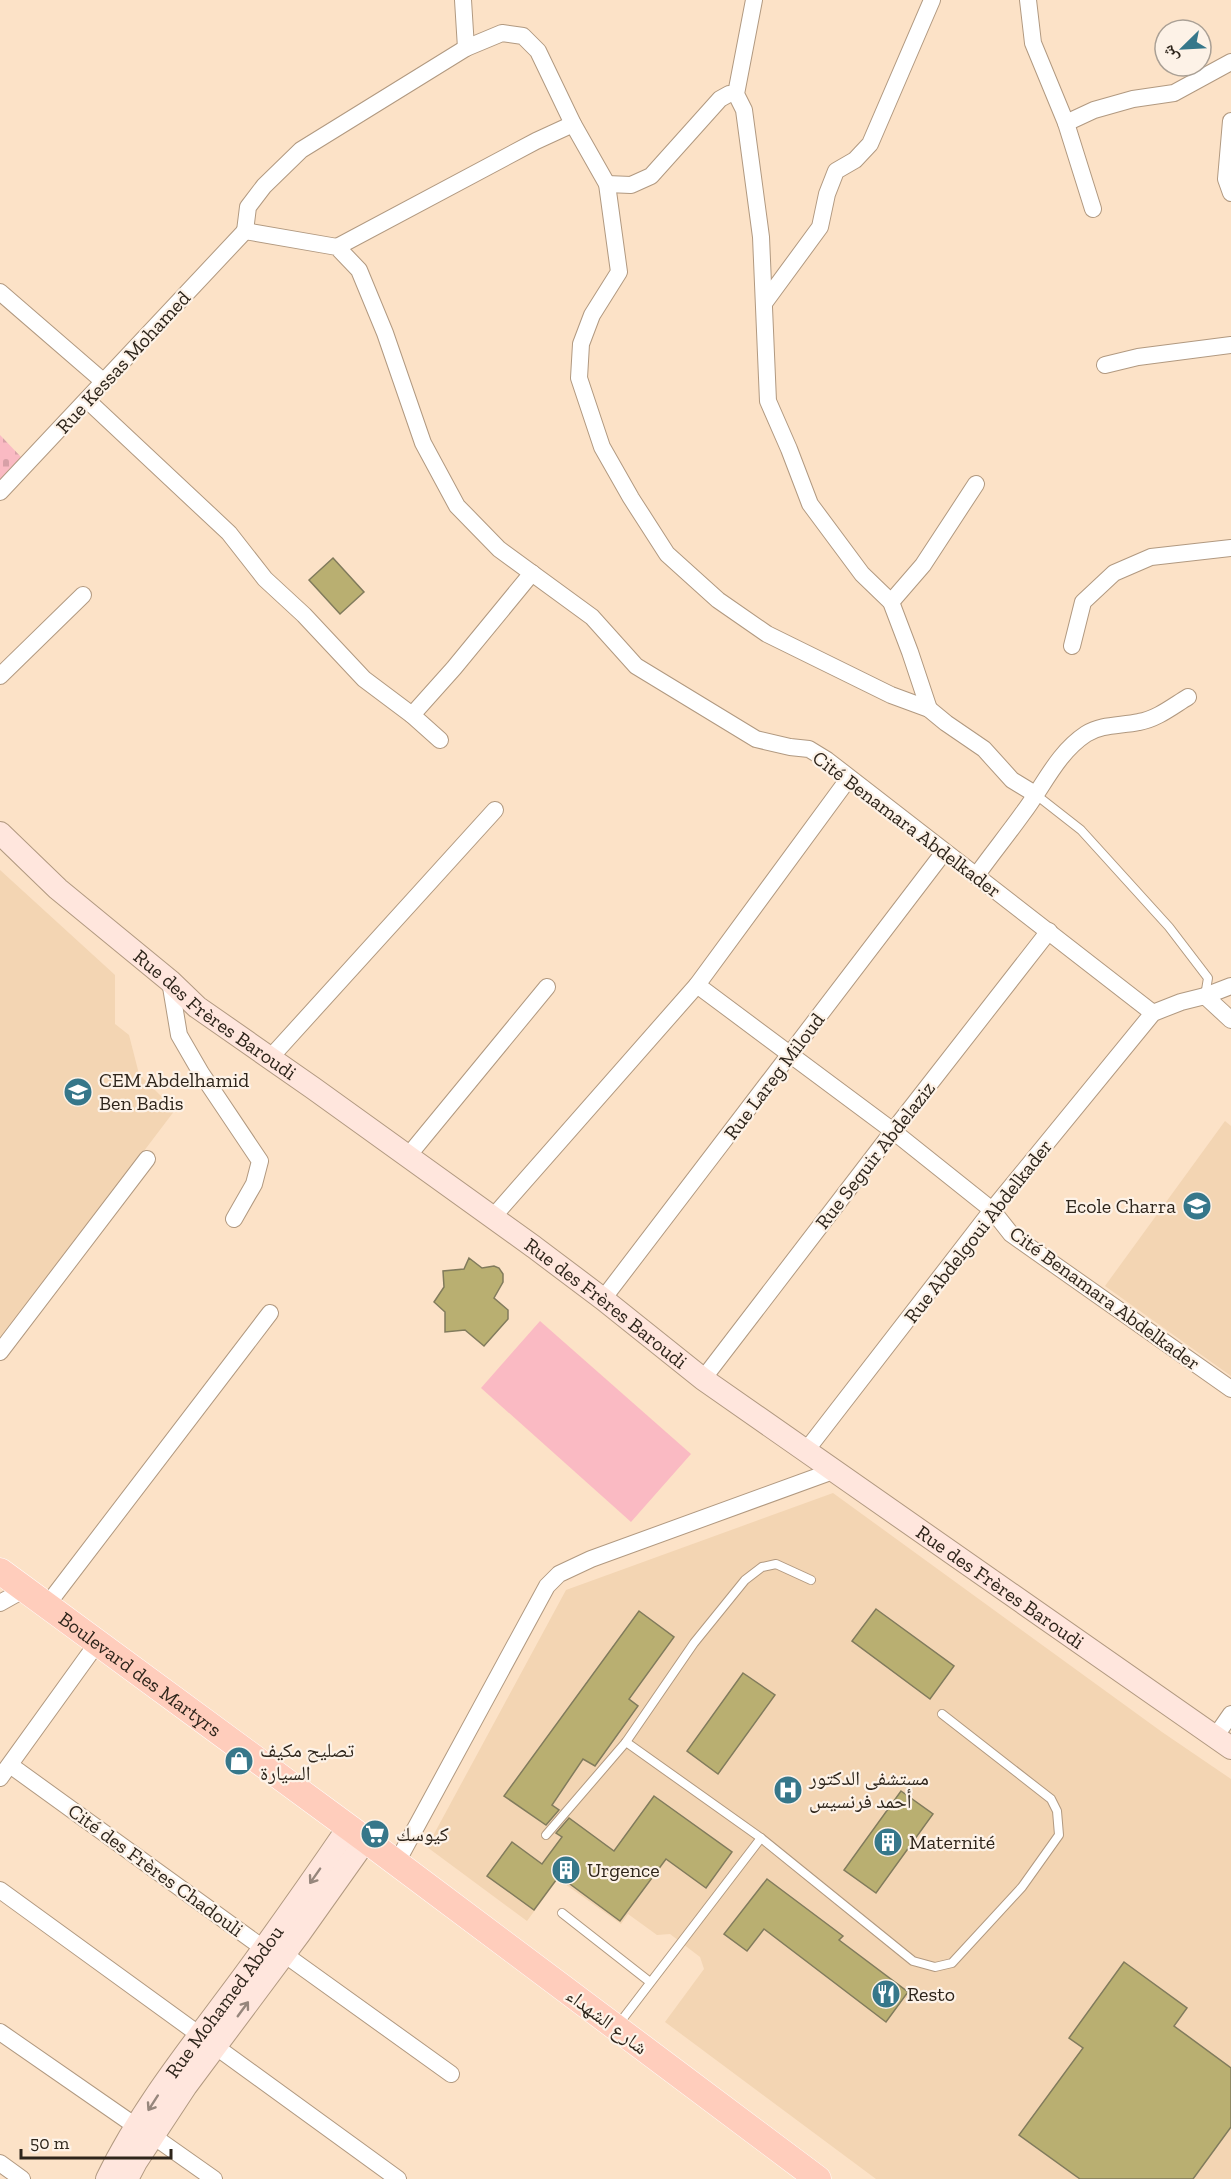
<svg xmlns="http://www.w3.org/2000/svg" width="1231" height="2179" font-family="'Zilla Slab','Noto Naskh Arabic',serif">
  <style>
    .built { fill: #f3d5b3 }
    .cemetery { fill: url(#cemetery-stones) }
    .garden { fill: #fabac3 }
    .building { fill: #b9af71; stroke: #817b5c; stroke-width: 1.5 }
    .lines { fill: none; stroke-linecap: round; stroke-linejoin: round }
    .lane-casing { stroke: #b19980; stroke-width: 10 }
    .street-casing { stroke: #b19980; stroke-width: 18 }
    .secondary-casing { stroke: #b19980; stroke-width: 24 }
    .primary-casing { stroke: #fff; stroke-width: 27 }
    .lane { stroke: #fff; stroke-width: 8 }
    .street { stroke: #fff; stroke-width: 16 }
    .secondary { stroke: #ffe6dd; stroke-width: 22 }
    .primary { stroke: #ffcdbc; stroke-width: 26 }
    .oneway { stroke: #96867c }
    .labels { text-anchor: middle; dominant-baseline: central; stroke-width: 4.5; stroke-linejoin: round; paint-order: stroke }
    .street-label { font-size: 20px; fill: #2e251b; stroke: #fdf2e7 }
    .poi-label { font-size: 20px; fill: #2e251b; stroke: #fdf2e7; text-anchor: start }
  </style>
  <defs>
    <pattern id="cemetery-stones" width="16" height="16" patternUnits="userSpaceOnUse" patternTransform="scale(1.5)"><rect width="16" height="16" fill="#fabac3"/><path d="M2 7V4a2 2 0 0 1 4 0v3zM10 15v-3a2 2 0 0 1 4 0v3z" fill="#d7a0a7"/></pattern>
  </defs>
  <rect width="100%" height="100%" fill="#fce2c7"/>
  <g class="built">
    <polygon points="0,870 115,975 115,1024 129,1035 139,1074 175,1110 0,1341"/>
    <polygon points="1225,1121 1231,1126 1231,1376 1105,1286"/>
    <polygon points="833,1493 1162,1732 1231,1779 1231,2179 876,2179 665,2022 704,1969 700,1957 670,1934 657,1935 628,1914 621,1924 558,1879 527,1921 427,1847 566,1590"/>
  </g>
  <polygon class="cemetery" points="0,435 22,458 0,481"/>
  <polygon class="garden" points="540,1321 691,1454 631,1522 481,1388"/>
  <g class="building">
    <polygon points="333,558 364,592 340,614 309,580"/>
    <polygon points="469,1258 482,1268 494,1266 499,1268 503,1274 503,1282 494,1298 508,1310 508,1319 484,1346 465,1330 445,1332 445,1312 434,1302 444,1287 443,1271 464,1269"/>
    <polygon points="876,1609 954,1666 930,1699 852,1641"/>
    <polygon points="639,1611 674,1637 629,1699 638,1706 595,1766 583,1759 552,1805 559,1810 546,1825 504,1796"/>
    <polygon points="743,1673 775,1695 718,1774 687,1751"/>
    <polygon points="901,1791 933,1814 876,1893 844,1870"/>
    <polygon points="654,1796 732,1852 706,1888 666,1859 620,1921 559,1876 534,1910 487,1876 512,1842 542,1864 562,1837 556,1833 569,1818 614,1851"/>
    <polygon points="767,1879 843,1936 839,1940 908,1992 886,2022 764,1929 747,1951 724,1934"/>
    <polygon points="1124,1962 1187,2008 1174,2026 1231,2068 1231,2127 1193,2179 1080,2179 1019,2135 1083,2048 1069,2038"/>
  </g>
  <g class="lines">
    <g class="lane-casing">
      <g id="lane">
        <polyline points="1035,794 1081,830 1169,927 1208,978 1205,996"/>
        <polyline points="626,1742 761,1838 913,1961 935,1967 952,1963 1022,1887 1059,1835 1057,1811 1051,1799 942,1714"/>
        <polyline points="546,1835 626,1742 694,1643 745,1580 762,1567 776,1564 811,1580"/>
        <polyline points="562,1913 650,1982"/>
        <polyline points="618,2025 761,1838"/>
      </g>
    </g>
    <g class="street-casing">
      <g id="street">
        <polyline points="463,0 466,48"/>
        <polyline points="754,0 736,94 744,110 761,237 768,401 789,449 810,504 862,574 891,602 910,652 929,709"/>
        <polyline points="1028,0 1033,43 1066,123 1093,209"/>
        <polyline points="1231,121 1226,179 1231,193"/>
        <polyline points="1066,123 1094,110 1133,99 1174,93 1231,62"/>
        <polyline points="607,184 631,185 651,176 720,99 729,94 736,94"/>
        <polyline points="245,231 248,207 264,186 301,150 466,48 502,33 523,36 538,51 573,124 607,184 619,272 592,315 581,344 579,378 602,447 631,498 667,554 718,600 767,634 891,695 929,709 946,723 984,749 1012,780 1035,794"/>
        <polyline points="245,231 337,247 359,270 385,333 423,443 457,506 499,549 592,617 636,666 756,739 790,747 809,749 827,760 1153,1013"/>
        <polyline points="337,247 536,141 573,124"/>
        <polyline points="0,292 104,382"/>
        <polyline points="765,302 820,227 827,194 836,171 855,160 870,144 932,0"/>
        <polyline points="1105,365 1138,357 1231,345"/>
        <polyline points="87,400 229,533 265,579 304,615 364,679 412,715 440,740"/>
        <polyline points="0,492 245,231"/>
        <polyline points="891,602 923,565 976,484"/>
        <polyline points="1072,646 1083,602 1114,573 1151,557 1231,548"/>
        <polyline points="0,676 83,595"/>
        <polyline points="412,715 454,668 532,573"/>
        <path d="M976 876C991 855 1008 834 1023 813 1043 787 1057 753 1086 734 1102 724 1121 726 1139 722 1157 719 1173 706 1188 697"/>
        <polyline points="170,981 179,1035 201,1073 260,1161 254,1184 234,1219"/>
        <polyline points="697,985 893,1131 992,1210 1011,1234 1231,1389"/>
        <polyline points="1205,996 1231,986"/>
        <polyline points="270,1058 495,810"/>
        <polyline points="408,1156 547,987"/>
        <polyline points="493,1217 697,985 849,778"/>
        <polyline points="603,1299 944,852"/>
        <polyline points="0,1352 147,1159"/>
        <polyline points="703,1379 893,1131 1049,931"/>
        <polyline points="805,1452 992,1210 1153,1013 1181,1002 1205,996 1231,1020"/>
        <polyline points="0,1603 25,1589"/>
        <polyline points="47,1605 270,1313"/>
        <polyline points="1215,1737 1231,1714"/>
        <polyline points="10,1765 263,1948 284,1954 451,2074"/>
        <polyline points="0,1778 98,1642"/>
        <polyline points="396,1864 547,1586 559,1574 591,1559 833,1471"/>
        <polyline points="0,1890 398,2179"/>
        <polyline points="0,2032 137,2127"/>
        <polyline points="153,2136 214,2179"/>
        <polyline points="0,2163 22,2179"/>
      </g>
    </g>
    <g class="secondary-casing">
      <g id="secondary">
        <path id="s1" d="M0 833 58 889 170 981 197 1007 313 1088 534 1247 603 1299 703 1379 1231 1748"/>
        <path id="s2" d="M107 2179C145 2100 205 2030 256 1959 287 1916 318 1872 348 1828"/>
        <polyline points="127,2179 136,2162 186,2086 300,1933 366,1840"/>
      </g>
    </g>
    <g class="primary-casing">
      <g id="primary">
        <path id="s3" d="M0 1571 366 1840 818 2179"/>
      </g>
    </g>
    <use href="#lane" class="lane"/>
    <use href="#street" class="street"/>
    <use href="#secondary" class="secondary"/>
    <use href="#primary" class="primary"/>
  </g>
  <defs><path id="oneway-shaft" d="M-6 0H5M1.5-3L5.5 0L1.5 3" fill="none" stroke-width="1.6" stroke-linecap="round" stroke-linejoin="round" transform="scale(1.5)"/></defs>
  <g class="oneway">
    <use href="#oneway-shaft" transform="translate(315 1876) rotate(125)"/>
    <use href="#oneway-shaft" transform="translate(243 2009) rotate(-54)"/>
    <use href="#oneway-shaft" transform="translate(153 2103) rotate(123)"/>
  </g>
  <defs>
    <g id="school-disc" transform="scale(1.5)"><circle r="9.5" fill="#36778a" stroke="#fdf2e7"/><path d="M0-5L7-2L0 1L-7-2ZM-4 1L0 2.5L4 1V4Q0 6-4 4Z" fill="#fff"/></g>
    <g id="shop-disc" transform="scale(1.5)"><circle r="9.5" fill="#36778a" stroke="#fdf2e7"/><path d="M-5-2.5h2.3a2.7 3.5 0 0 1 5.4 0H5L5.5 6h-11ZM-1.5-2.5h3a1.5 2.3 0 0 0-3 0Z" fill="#fff"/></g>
    <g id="hospital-disc" transform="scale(1.5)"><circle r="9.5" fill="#36778a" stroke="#fdf2e7"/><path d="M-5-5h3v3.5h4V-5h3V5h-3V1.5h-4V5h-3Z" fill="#fff"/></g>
    <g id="supermarket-disc" transform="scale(1.5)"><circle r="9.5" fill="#36778a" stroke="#fdf2e7"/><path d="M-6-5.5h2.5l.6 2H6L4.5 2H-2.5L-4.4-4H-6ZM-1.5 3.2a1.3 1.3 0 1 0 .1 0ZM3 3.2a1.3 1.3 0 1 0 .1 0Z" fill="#fff"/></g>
    <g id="building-disc" transform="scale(1.5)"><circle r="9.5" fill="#36778a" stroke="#fdf2e7"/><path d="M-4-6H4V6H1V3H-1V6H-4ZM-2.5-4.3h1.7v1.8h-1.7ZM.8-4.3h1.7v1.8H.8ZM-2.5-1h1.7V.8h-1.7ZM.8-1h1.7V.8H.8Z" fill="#fff"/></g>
    <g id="restaurant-disc" transform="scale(1.5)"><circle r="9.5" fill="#36778a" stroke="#fdf2e7"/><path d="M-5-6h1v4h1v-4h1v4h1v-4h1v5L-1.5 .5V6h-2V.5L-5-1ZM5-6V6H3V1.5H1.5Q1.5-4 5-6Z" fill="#fff"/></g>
  </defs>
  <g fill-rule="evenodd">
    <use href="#school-disc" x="78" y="1092"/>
    <use href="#school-disc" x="1197" y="1206"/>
    <use href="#shop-disc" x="239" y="1761"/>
    <use href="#hospital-disc" x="788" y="1790"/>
    <use href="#supermarket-disc" x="375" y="1834"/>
    <use href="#building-disc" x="888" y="1842"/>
    <use href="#building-disc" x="566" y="1870"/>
    <use href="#restaurant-disc" x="886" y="1994"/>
  </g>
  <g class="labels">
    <g class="street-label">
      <text transform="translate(123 362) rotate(-47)">Rue Kessas Mohamed</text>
      <text transform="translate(907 824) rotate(37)">Cité Benamara Abdelkader</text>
      <text stroke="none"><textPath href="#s1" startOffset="282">Rue des Frères Baroudi</textPath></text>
      <text transform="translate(774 1076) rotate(-53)">Rue Lareg Miloud</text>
      <text transform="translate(875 1155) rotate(-52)">Rue Seguir Abdelaziz</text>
      <text transform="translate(978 1231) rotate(-52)">Rue Abdelgoui Abdelkader</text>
      <text transform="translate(1105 1298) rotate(36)">Cité Benamara Abdelkader</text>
      <text stroke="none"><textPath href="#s1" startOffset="768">Rue des Frères Baroudi</textPath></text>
      <text stroke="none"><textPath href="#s1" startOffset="1254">Rue des Frères Baroudi</textPath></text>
      <text stroke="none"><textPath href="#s3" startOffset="174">Boulevard des Martyrs</textPath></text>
      <text transform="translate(156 1870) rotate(36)">Cité des Frères Chadouli</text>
      <text stroke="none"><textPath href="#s2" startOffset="213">Rue Mohamed Abdou</textPath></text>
      <text transform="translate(607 2021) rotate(37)">شارع الشهداء</text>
    </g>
    <g class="poi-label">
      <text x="99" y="1080">CEM Abdelhamid<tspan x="99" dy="23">Ben Badis</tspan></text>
      <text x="1176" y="1206" text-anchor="end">Ecole Charra</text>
      <text x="260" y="1750">تصليح مكيف<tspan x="260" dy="23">السيارة</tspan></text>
      <text x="809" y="1778">مستشفى الدكتور<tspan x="809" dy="23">أحمد فرنسيس</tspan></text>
      <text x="396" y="1834">كيوسك</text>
      <text x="909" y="1842">Maternité</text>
      <text x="587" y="1870">Urgence</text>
      <text x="907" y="1994">Resto</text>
    </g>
  </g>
  <g transform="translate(1183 48) rotate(246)"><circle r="28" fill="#fdf2e7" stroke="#aaa095" stroke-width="1.5"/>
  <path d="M0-4.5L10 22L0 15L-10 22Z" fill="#36778a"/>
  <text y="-9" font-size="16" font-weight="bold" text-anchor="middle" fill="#2e251b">ش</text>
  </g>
  <path d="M21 2149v9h150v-9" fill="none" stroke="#2e251b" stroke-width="3"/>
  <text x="30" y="2149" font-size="18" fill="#2e251b" stroke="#fdf2e7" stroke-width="4.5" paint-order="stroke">50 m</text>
</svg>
